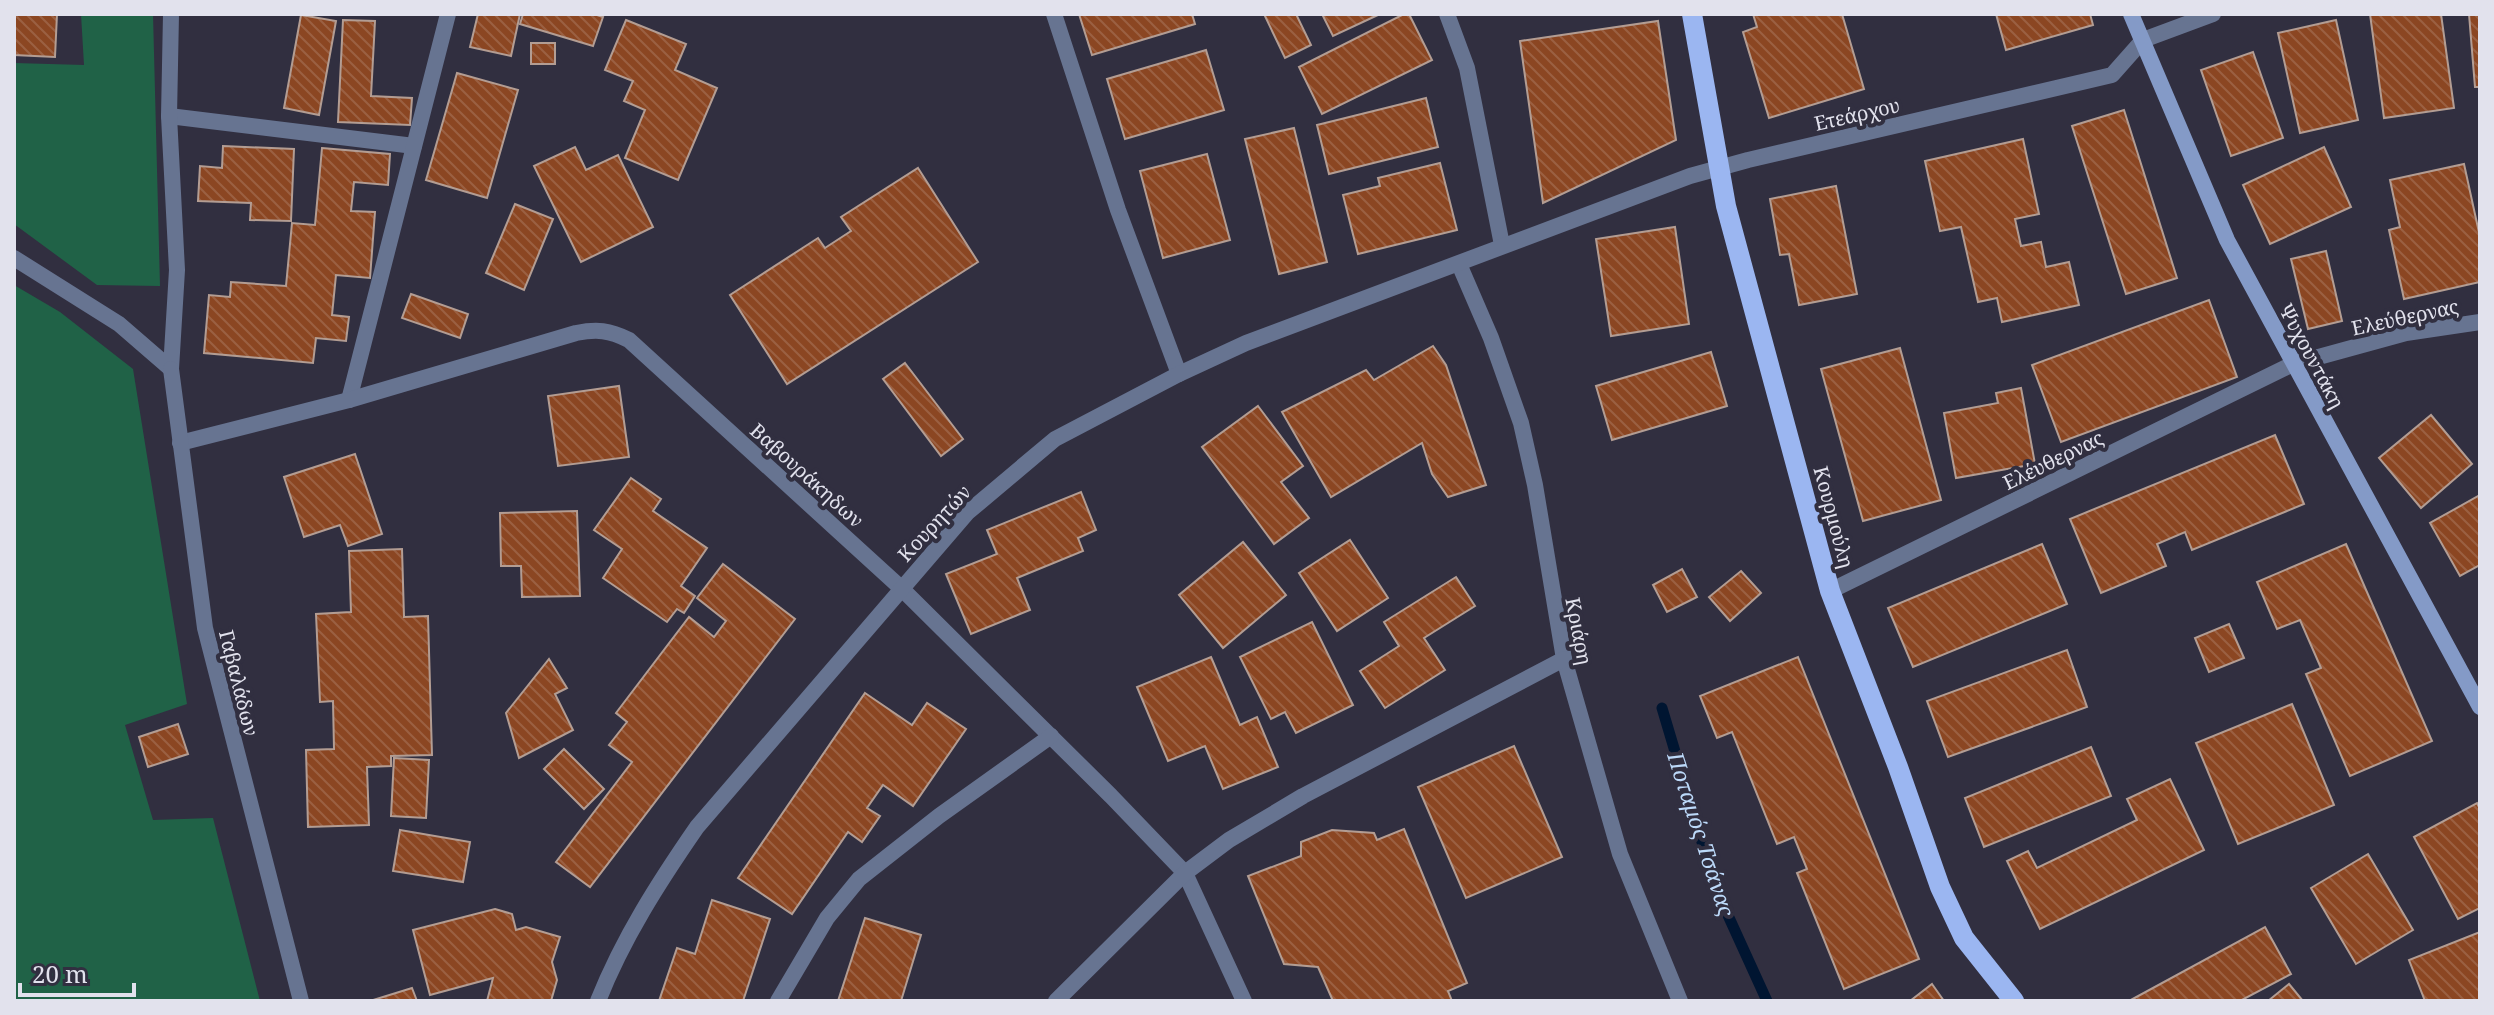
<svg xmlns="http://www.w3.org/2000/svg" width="2494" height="1015" font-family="'Noto Serif',serif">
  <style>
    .green { fill: #206247 }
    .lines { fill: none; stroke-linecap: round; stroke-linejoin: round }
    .stream { stroke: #001531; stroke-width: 11 }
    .building { fill: url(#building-back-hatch); stroke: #b39d93; stroke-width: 2 }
    .minor { stroke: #677491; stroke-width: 16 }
    .tertiary { stroke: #677491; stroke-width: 16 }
    .secondary { stroke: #849ac7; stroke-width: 16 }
    .primary { stroke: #9bb6f1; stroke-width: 20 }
    .labels { text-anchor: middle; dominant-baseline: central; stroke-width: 8; stroke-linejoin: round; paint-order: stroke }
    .street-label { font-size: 20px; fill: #e2e2ed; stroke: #312f40 }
    .water-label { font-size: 22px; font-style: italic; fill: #bcd9f9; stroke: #312f40 }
  </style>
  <defs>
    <pattern id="building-back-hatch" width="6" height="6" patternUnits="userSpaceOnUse" patternTransform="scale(2)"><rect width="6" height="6" fill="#8b4622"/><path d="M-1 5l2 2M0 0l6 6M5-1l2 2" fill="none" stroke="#9b6042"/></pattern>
  </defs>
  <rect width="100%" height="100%" fill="#312f40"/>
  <g class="green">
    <polygon points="81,14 153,14 160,286 97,285 14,224 14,63 84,65"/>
    <polygon points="14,285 60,312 133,369 187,704 125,725 153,820 213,818 260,1001 14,1001"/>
  </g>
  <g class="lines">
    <polyline class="stream" points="1662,708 1716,889 1767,1001"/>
  </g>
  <g class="building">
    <polygon points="14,14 57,14 55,57 14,55"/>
    <polygon points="478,14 520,14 511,56 470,47"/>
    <polygon points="523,14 594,14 603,17 593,46 520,24"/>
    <polygon points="1079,14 1192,14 1195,24 1092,55"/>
    <polygon points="1264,14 1296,14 1311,45 1285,58"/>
    <polygon points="1322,14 1380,14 1333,36"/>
    <polygon points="1404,14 1409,14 1432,60 1322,114 1299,67"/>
    <polygon points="1753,14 1842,14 1864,89 1769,118 1743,32 1757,27"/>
    <polygon points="1996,14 2090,14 2093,25 2006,50"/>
    <polygon points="2370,14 2441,14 2454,108 2384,118"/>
    <polygon points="2469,14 2480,14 2480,87 2475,87"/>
    <polygon points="301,15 336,21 319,115 284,108"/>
    <polygon points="343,20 375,21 371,96 412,98 410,125 338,122"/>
    <polygon points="626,20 686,44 675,70 717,88 678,180 625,158 645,110 624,101 633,81 605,70"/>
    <polygon points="2336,20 2358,120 2300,133 2278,33"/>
    <polygon points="1658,21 1676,140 1543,203 1520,41"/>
    <rect x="531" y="43" width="24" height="21"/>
    <polygon points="1206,50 1224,110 1125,139 1107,79"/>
    <polygon points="2253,52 2283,138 2231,156 2201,70"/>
    <polygon points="457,73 518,90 487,198 426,180"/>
    <polygon points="1426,98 1438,147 1329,174 1317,125"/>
    <polygon points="2124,110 2177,278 2126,294 2072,126"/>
    <polygon points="1294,128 1327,262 1279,274 1245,139"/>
    <polygon points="2023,139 2039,214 2015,219 2021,246 2041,242 2046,267 2069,262 2079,305 2002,322 1997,298 1978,302 1961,227 1940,231 1925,161"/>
    <polygon points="223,146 294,149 291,221 250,220 251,203 198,201 200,166 222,168"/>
    <polygon points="575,147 586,170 618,155 653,227 581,262 534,166"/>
    <polygon points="2324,147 2351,207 2270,244 2243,185"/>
    <polygon points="322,148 390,154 388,185 354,182 351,211 375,212 370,278 336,275 332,315 349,317 346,341 316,338 313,363 204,353 209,295 230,297 231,282 286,286 292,223 315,225"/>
    <polygon points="1207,154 1230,240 1163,258 1140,171"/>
    <polygon points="1440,163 1457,230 1358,254 1343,195 1380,186 1378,178"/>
    <polygon points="2464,164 2480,237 2480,282 2404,299 2389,230 2400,227 2390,180"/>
    <polygon points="918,168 978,262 787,384 730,295 818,238 825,248 851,231 841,217"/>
    <polygon points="1836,186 1857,294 1799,305 1789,254 1780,255 1770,199"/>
    <polygon points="515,204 553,219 524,290 486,273"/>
    <polygon points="1675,227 1689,324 1611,336 1596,239"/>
    <polygon points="2326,251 2342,321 2308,329 2291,259"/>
    <polygon points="411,294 468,314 460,338 402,318"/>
    <polygon points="2209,300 2237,377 2061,442 2032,365"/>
    <polygon points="1433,346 1446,365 1486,485 1448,497 1432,474 1422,443 1331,497 1282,412 1366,370 1374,380"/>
    <polygon points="1900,348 1941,500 1863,521 1821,369"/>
    <polygon points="1711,352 1727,406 1612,440 1596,386"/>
    <polygon points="905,363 963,439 941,456 883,379"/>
    <polygon points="619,386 629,457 558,466 548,396"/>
    <polygon points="2021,388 2035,464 1956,478 1944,413 1998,403 1996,393"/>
    <polygon points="1258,406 1303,466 1281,482 1309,518 1274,544 1202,447"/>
    <polygon points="2431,415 2472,464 2421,508 2379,458"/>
    <polygon points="2275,435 2304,504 2192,550 2185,532 2157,544 2166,566 2101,593 2070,519"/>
    <polygon points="355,454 382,534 348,546 340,525 304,537 284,477"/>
    <polygon points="631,478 661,499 653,511 707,548 681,586 695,596 684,613 677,609 667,622 603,578 622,549 594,530"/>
    <polygon points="1081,492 1096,530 1078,538 1083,551 1017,578 1030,610 971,634 946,574 997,554 987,530"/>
    <polygon points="2480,495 2480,565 2460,576 2430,523"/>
    <polygon points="577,511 580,596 522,597 521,566 501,566 500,513"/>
    <polygon points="1350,540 1388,598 1337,631 1299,573"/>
    <polygon points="1243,542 1286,595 1223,648 1179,595"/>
    <polygon points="2042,544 2067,604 1913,667 1888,608"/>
    <polygon points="2346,544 2432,741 2350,776 2306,674 2321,668 2300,620 2277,629 2257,582"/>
    <polygon points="402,549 404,617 428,616 432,755 391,756 391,766 367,767 369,825 308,827 306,750 334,749 333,701 320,702 316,614 351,612 349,551"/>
    <polygon points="723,564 795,619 590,887 556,862 632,762 609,745 627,722 616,713 689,617 714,637 726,621 697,598"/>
    <polygon points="1682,569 1697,597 1667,612 1653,585"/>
    <polygon points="1741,571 1761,593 1730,621 1709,597"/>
    <polygon points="1456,577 1475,606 1424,638 1445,670 1385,708 1360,671 1399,646 1384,622"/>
    <polygon points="1312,622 1353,705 1296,733 1285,712 1271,719 1240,657"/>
    <polygon points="2229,624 2244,658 2209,672 2195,638"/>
    <polygon points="2067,650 2087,707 1948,757 1927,701"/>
    <polygon points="1211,657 1240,725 1257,717 1278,767 1223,789 1205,746 1168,761 1137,687"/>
    <polygon points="1798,657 1919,959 1844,989 1797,873 1807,869 1794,837 1777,844 1732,732 1717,738 1700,696"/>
    <polygon points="549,659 567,688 555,694 573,730 519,758 506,713"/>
    <polygon points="865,693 912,725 927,703 966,729 913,806 883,785 867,808 880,816 862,842 848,832 792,914 738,878"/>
    <polygon points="2292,704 2334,805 2238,844 2196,743"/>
    <polygon points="178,724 188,754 148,767 139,737"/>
    <polygon points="1514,746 1562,857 1466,898 1418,787"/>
    <polygon points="2091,747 2111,796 1984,847 1965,798"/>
    <polygon points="564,749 604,789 584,809 544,769"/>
    <polygon points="394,758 429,760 426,818 391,816"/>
    <polygon points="2170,779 2204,850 2040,929 2007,861 2028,851 2037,868 2137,820 2127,799"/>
    <polygon points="2477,803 2480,809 2480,908 2458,919 2414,837"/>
    <polygon points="1404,829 1467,983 1448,991 1452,1001 1333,1001 1318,967 1284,964 1248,876 1301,856 1301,842 1332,830 1374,833 1377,840"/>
    <polygon points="400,830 470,842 463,882 393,871"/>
    <polygon points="2368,854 2413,930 2356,964 2311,888"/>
    <polygon points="712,900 770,919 743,1001 659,1001 677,948 695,954"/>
    <polygon points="495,909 512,914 516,930 526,927 560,937 552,962 557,980 551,1001 487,1001 493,978 430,995 413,930"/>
    <polygon points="865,918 921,935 901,1001 838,1001"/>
    <polygon points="2265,927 2291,974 2240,1001 2129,1001"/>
    <polygon points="2480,932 2480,1001 2425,1001 2409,960"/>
    <polygon points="1932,984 1944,1001 1910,1001"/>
    <polygon points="2289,984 2303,1001 2268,1001"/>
    <polygon points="412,988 417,1001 370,1001"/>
  </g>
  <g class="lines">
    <g class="minor">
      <polyline points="1054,14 1118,210 1179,374"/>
      <polyline points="169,116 414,146"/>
      <polyline points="14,258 119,324 171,369 177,270 169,116 171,14"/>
      <polyline points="1459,264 1491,338 1521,423 1535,485 1564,659 1620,854 1680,1001"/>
      <polyline points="349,400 448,14"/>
      <path d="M180 443 349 400 576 333C597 329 609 330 629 340L901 588 1111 796 1185 873 1244 1001"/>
      <polyline points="1830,591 2293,364 2406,333 2480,322"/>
      <polyline points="778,1001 827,918 859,879 939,816 1051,736"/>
      <polyline points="1056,1001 1185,873 1229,840 1303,796 1564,659"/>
    </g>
    <g class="tertiary">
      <polyline points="1447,14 1467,68 1502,245"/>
      <polyline points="171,369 205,628 301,1001"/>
      <path d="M598 1001C623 938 659 882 697 827L967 513 1055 439 1179 374 1246 343 1690 176 1748 160 2112 75 2143 40 2213 14"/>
    </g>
    <polyline class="secondary" points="2131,14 2227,240 2480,707"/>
    <polyline class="primary" points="1692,14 1726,206 1830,591 1898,767 1940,887 1964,938 2014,1001"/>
  </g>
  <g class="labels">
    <g class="street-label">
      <text transform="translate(1857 114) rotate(-13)">Ετεάρχου</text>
      <text transform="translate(2405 317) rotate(-12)">Ελεύθερνας</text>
      <text transform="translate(2312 356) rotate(62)">Ψυχουντάκη</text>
      <text transform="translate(2053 460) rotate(-26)">Ελέυθερνας</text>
      <text transform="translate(807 475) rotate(42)">Βαβουράκηδων</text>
      <text transform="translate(1834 517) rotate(75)">Κουρμούλη</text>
      <text transform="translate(934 523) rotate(-47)">Κουρητών</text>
      <text transform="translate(1579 631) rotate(79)">Κριάρη</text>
      <text transform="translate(239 683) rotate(76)">Γαβαλάδων</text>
    </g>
    <g class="water-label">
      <text transform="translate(1702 834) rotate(72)">Ποταμός Τσάνας</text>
    </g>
  </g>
  <rect width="2494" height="1015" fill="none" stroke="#e2e2ed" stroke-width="32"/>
  <path d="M20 983v12h114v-12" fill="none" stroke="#e2e2ed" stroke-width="4"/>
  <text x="32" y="983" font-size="24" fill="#e2e2ed" stroke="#312f40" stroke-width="6" paint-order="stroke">20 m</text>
</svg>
